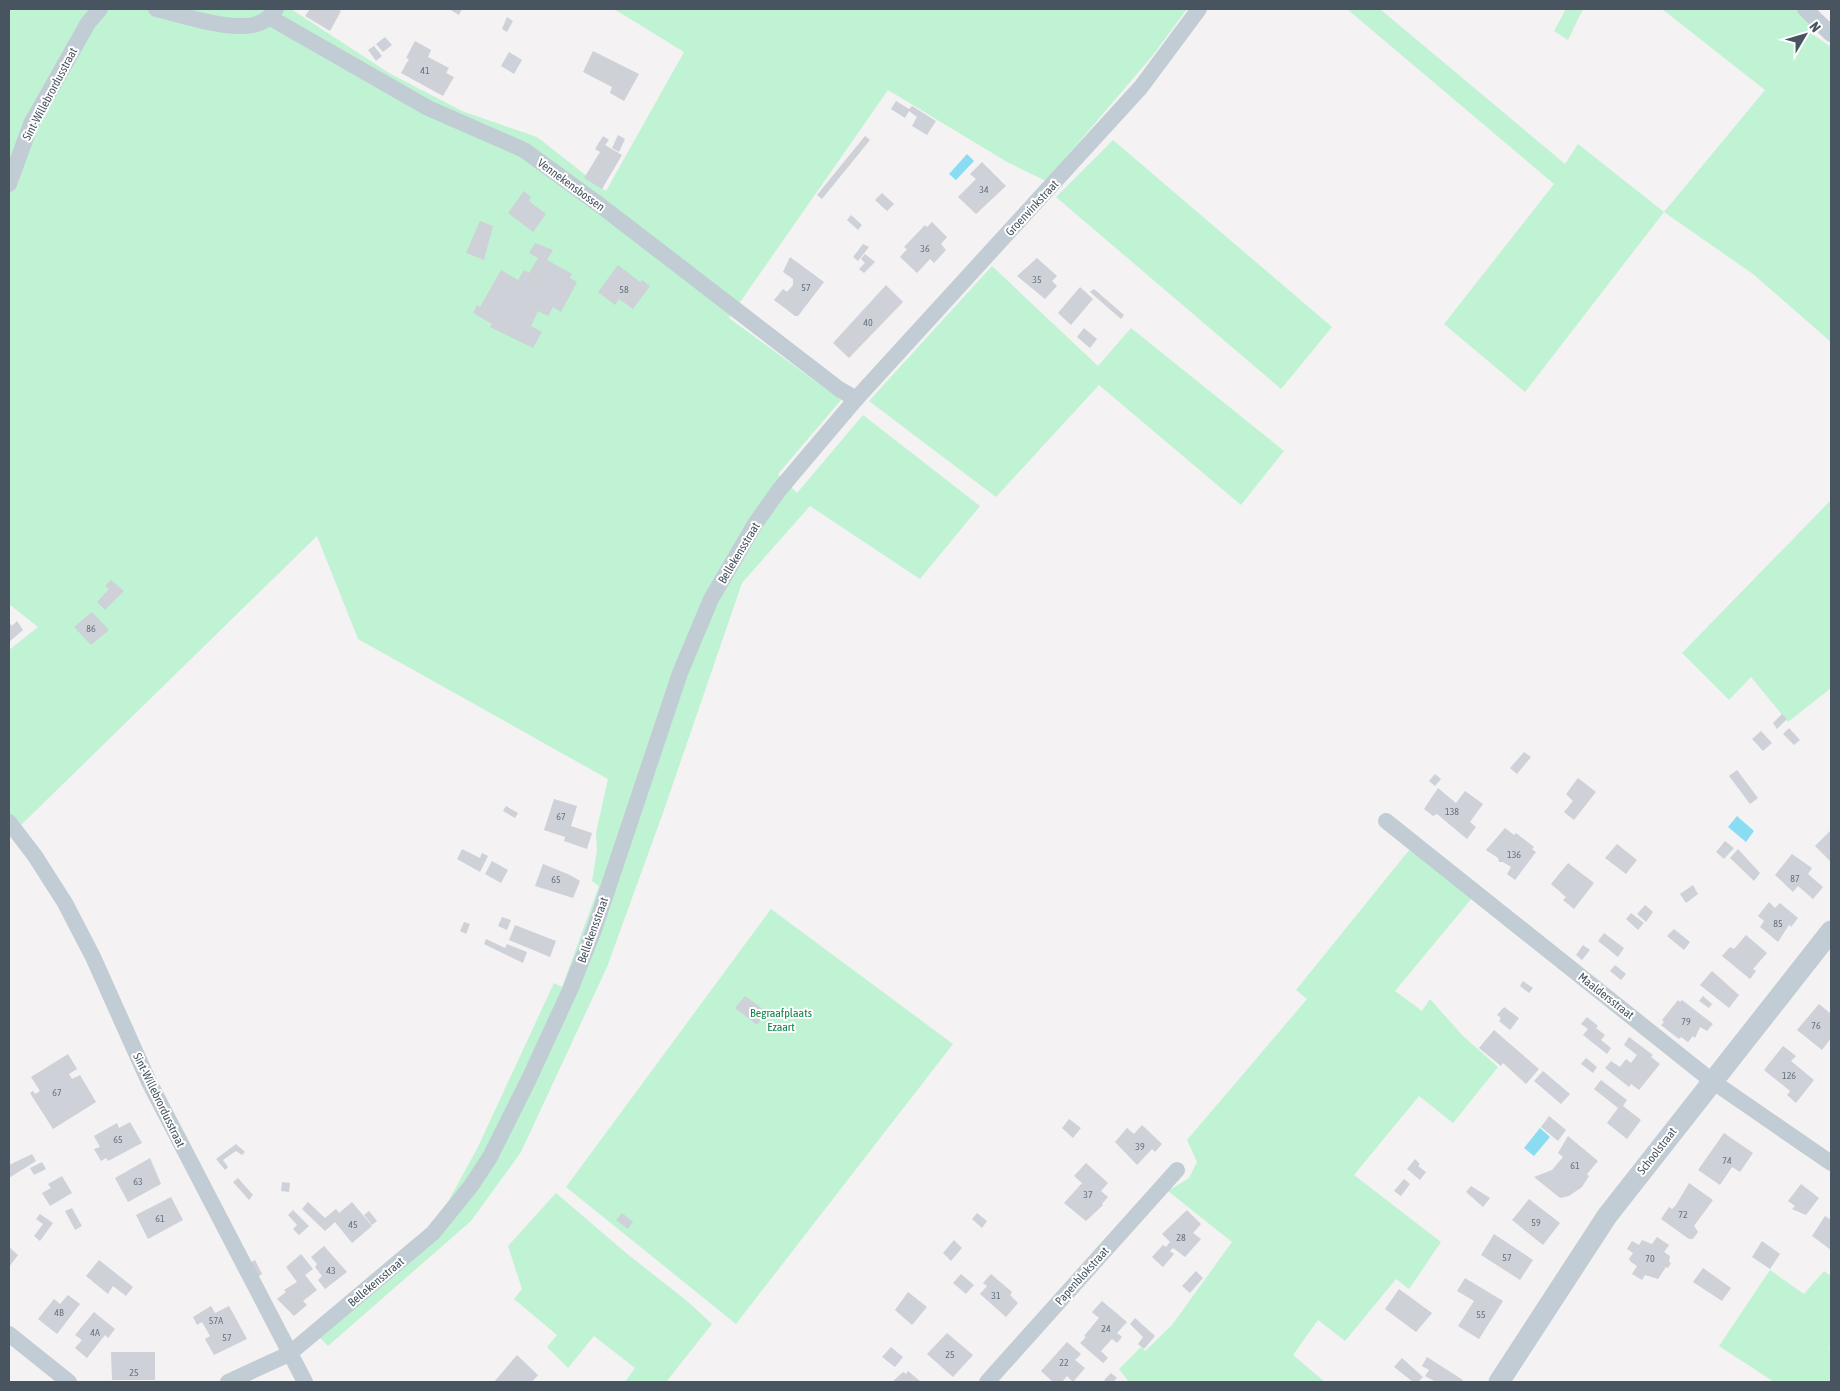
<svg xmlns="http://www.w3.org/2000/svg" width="1840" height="1391" font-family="'Asap Condensed',sans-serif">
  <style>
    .green { fill: #bff3d4 }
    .water { fill: #8adcf3 }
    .building { fill: #ced1d7 }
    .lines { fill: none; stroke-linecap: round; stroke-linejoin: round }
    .minor { stroke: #c2ccd4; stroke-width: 16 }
    .tertiary { stroke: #c2ccd4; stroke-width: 21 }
    .labels { text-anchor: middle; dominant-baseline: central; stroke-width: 4; stroke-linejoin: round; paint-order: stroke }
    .number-label { font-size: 10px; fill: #6a747e }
    .street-label { font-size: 12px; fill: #485561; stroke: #fff }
    .park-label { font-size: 12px; fill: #11844b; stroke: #fff }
  </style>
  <rect width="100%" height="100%" fill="#f4f2f2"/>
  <g class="green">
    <polygon points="9,9 291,9 389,73 462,111 537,137 606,191 684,52 614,9 1187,9 1153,55 1046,181 1007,162 888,90 729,318 841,400 778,474 797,493 863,415 980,506 920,579 810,506 742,583 664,810 607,967 521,1152 471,1221 328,1346 320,1338 462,1208 450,1198 477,1149 554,983 562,987 599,886 592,881 597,851 596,833 608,779 358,639 317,536 19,827 9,815 9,650 38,627 9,604"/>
    <polygon points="1347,9 1380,9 1565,164 1578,144 1664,212 1765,90 1662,9 1795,9 1814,22 1808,31 1831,47 1831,342 1753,274 1664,212 1525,392 1444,324 1554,184"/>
    <polygon points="1566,9 1583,9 1568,40 1554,31"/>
    <polygon points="1113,140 1332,327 1281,389 1056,197"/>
    <polygon points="992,266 1098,366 1131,328 1284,451 1241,505 1099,385 996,497 869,401"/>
    <polygon points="1831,500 1831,688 1788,722 1751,677 1729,700 1682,653"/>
    <polygon points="1410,849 1472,898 1395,991 1422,1011 1430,999 1463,1036 1498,1067 1453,1123 1419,1096 1354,1175 1441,1242 1409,1289 1396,1279 1345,1341 1318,1320 1293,1355 1325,1382 1129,1382 1119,1369 1141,1347 1145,1351 1172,1325 1232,1242 1168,1191 1189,1178 1197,1162 1187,1140 1307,999 1296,990"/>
    <polygon points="771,909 953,1044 736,1324 566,1187"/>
    <polygon points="556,1193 626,1253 687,1301 712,1324 666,1382 625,1382 635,1368 594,1336 568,1368 547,1347 557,1335 514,1299 522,1289 508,1246"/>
    <polygon points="1770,1270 1804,1294 1824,1271 1831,1276 1831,1345 1829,1349 1831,1350 1831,1382 1774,1382 1719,1346"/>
  </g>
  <g class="water">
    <polygon points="967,154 974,161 956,180 949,174"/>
    <polygon points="1737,816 1754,831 1746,842 1728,827"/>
    <polygon points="1540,1128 1550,1137 1534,1156 1524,1148"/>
  </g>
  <g class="building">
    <polygon points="310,9 336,9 341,11 330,31 305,16"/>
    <polygon points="449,9 462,9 459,15"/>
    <polygon points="507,17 513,21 507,32 502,29"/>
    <polygon points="385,37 392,45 383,52 376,44"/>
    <polygon points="415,41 431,50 428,57 449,68 446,73 454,77 443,96 401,73 409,59 406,58"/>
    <polygon points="374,46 382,56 376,61 368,50"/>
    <polygon points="593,51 639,74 624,101 610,93 612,87 583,72"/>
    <polygon points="509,52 522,60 514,74 501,66"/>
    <polygon points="896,101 909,109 912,106 936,121 927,135 912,126 917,117 909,111 905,118 891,109"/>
    <polygon points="618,135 625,139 619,152 612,148"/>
    <polygon points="603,136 609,140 605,145 622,155 602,189 584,178 600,152 595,149"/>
    <polygon points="865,136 870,140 822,199 817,195"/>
    <polygon points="982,162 1006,186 976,214 958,197 976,179 970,174"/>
    <polygon points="524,191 531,197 529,201 546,214 533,232 508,213"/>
    <polygon points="882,193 894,204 887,211 875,200"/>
    <polygon points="851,215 862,225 858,230 847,220"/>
    <polygon points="480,221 493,226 484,260 466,253"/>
    <polygon points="932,222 947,237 941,244 946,250 934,263 930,259 917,273 900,257 907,249 904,247 925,225 927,227"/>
    <polygon points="535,243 553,250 547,260 572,274 570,278 577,282 561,312 553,307 548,316 538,311 531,326 542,332 533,348 490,327 492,324 473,313 477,305 480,307 501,270 518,280 524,270 529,273 538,258 529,253"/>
    <polygon points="863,244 869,247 858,261 853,257"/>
    <polygon points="865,254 875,262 864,273 859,269 865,263 861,259"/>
    <polygon points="790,257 824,282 798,316 795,316 774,300 783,289 787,292 793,285 793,279 783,272"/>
    <polygon points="1037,258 1057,276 1052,281 1057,286 1045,299 1017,276"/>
    <polygon points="618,265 640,282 642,280 650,286 633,309 619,299 615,305 598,292"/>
    <polygon points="886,285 903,302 849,358 833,343"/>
    <polygon points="1080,287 1093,299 1071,325 1058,313"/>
    <polygon points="1094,289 1124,315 1121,319 1090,292"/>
    <polygon points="1084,328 1097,339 1090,348 1077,337"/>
    <polygon points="111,580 124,591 105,610 97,602 109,589 105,586"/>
    <polygon points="92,612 109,630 91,645 74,627"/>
    <polygon points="17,621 23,630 9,642 9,622 12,626"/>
    <polygon points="1782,714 1787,719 1777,729 1773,723"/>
    <polygon points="1789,728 1800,740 1794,745 1783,734"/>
    <polygon points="1761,731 1772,743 1763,751 1752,739"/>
    <polygon points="1524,752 1531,757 1517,774 1510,768"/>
    <polygon points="1737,770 1758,798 1750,804 1729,776"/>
    <polygon points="1435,774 1441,779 1435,786 1429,781"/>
    <polygon points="1578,778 1596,792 1574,820 1564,812 1573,801 1566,794"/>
    <polygon points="1438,788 1456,803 1465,791 1483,804 1470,822 1476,827 1467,839 1437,814 1433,816 1424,809"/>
    <polygon points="554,799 577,806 571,826 592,833 587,849 564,841 565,837 544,830"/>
    <polygon points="506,806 518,813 515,818 503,811"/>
    <polygon points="1505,828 1514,835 1516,833 1534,847 1532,849 1536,852 1515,880 1507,874 1511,867 1503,862 1499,862 1498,858 1486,850"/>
    <polygon points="1830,831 1831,832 1831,862 1815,846"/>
    <polygon points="1725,841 1734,848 1724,859 1716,852"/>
    <polygon points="1617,844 1637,860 1626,874 1605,858"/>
    <polygon points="462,849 480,858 482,853 488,856 480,872 457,859"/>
    <polygon points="1738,849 1760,873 1754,881 1730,858"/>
    <polygon points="1792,854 1812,868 1808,874 1823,887 1813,899 1798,886 1793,892 1775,875"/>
    <polygon points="492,861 508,870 501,883 485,874"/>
    <polygon points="1568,863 1594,883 1574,909 1563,900 1566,897 1551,884"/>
    <polygon points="543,864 570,875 580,881 573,898 535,886"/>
    <polygon points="1693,885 1698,894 1686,903 1680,894"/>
    <polygon points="1769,902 1775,908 1780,903 1798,918 1791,927 1789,925 1778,942 1760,927 1764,921 1758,916"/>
    <polygon points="1645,905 1653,912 1646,922 1637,914"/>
    <polygon points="1631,913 1644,923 1638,930 1626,919"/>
    <polygon points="502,917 511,920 507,930 498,926"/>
    <polygon points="464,922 470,924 466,934 460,931"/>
    <polygon points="515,925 556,941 550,957 509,940"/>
    <polygon points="1674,929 1690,942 1684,950 1667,936"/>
    <polygon points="1604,933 1624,948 1618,957 1598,941"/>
    <polygon points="1746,935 1767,953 1753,969 1756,971 1750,979 1722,956 1730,947 1734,949"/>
    <polygon points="486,939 505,948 507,944 527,952 523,963 484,944"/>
    <polygon points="1583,945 1590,950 1582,960 1576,955"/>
    <polygon points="1615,965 1626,974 1621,980 1610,971"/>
    <polygon points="1712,971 1739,995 1729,1008 1700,985"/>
    <polygon points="1523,981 1533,988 1529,993 1520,986"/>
    <polygon points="745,996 767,1012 757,1025 735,1008"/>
    <polygon points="1703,996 1712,1004 1709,1008 1699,1001"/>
    <polygon points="1678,1000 1680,1002 1682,1000 1713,1024 1707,1031 1700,1027 1695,1038 1693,1036 1688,1042 1681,1037 1679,1039 1661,1025 1664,1022 1662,1020"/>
    <polygon points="1819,1004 1831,1014 1831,1038 1822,1050 1797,1030"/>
    <polygon points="1504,1007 1519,1018 1510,1030 1499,1021 1501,1018 1497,1015"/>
    <polygon points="1587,1017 1598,1026 1596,1028 1605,1035 1601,1040 1611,1048 1607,1054 1583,1035 1588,1029 1581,1024"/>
    <polygon points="1494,1030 1539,1069 1526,1084 1503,1063 1501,1066 1479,1048"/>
    <polygon points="1629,1037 1653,1055 1651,1057 1660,1064 1639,1090 1631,1084 1629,1087 1605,1068 1611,1061 1620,1067 1626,1059 1631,1063 1637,1055 1624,1045"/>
    <polygon points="1783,1046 1796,1056 1791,1061 1814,1080 1796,1103 1787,1095 1790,1091 1764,1070"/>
    <polygon points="68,1054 77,1069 69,1074 72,1079 80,1075 96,1102 53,1129 30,1093 33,1091 35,1094 40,1091 31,1077"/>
    <polygon points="1586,1058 1597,1067 1593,1073 1581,1064"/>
    <polygon points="1543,1071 1570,1094 1561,1104 1534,1081"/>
    <polygon points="1601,1080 1627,1100 1623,1106 1641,1120 1627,1139 1607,1123 1618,1108 1594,1089"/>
    <polygon points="1549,1116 1566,1130 1558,1141 1541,1127"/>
    <polygon points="1069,1119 1081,1128 1073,1138 1062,1128"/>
    <polygon points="130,1122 142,1143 108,1161 106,1158 101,1161 94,1149 100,1147 94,1136 117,1123 119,1128"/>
    <polygon points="1142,1125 1162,1144 1155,1152 1152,1149 1137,1165 1115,1142 1127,1128 1134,1134"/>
    <polygon points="1724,1133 1753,1153 1740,1172 1732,1167 1720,1185 1698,1170"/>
    <polygon points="1568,1136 1598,1161 1587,1174 1589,1176 1582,1187 1569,1196 1560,1198 1534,1177 1552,1170 1563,1157 1558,1153"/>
    <polygon points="236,1144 245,1152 242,1155 236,1151 223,1160 228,1167 225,1170 216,1159"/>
    <polygon points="32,1154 36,1161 9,1178 9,1165"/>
    <polygon points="150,1158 161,1184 128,1202 115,1178"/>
    <polygon points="1415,1159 1420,1164 1418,1166 1426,1172 1420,1180 1407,1169"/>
    <polygon points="42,1162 46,1169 34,1175 30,1168"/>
    <polygon points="1086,1163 1108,1183 1101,1191 1108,1197 1102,1204 1103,1205 1086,1221 1064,1203 1082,1183 1074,1176"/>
    <polygon points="62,1176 72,1193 50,1206 42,1193 51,1188 48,1184"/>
    <polygon points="238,1178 253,1195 249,1200 233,1182"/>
    <polygon points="1404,1179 1410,1184 1401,1196 1394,1191"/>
    <polygon points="282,1182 290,1183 289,1192 281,1191"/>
    <polygon points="1689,1183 1713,1200 1694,1226 1698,1232 1693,1239 1689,1239 1661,1219 1669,1207 1672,1209 1676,1205"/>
    <polygon points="1801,1184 1819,1198 1806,1215 1792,1209 1795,1206 1788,1201"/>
    <polygon points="1471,1186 1490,1198 1483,1207 1466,1192"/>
    <polygon points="171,1197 183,1220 148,1239 136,1215"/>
    <polygon points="1529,1199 1560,1223 1543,1245 1512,1220"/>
    <polygon points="308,1202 325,1218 336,1209 339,1213 352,1202 372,1226 352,1243 335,1222 325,1231 302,1209"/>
    <polygon points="72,1208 82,1226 75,1230 65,1211"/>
    <polygon points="293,1210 309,1226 299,1235 293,1229 297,1225 288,1215"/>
    <polygon points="1187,1210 1201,1224 1193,1233 1201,1239 1185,1257 1173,1248 1170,1251 1174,1254 1163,1267 1152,1257 1163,1245 1166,1247 1170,1242 1162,1234"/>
    <polygon points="369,1211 377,1221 372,1225 364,1215"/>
    <polygon points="622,1213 633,1222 628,1229 616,1220"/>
    <polygon points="977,1213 987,1221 982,1228 972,1219"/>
    <polygon points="40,1214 53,1223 40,1241 34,1236 43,1224 36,1219"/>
    <polygon points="1825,1216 1831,1220 1831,1250 1812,1236"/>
    <polygon points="1494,1234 1533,1260 1520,1280 1481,1255"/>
    <polygon points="1657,1237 1669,1245 1664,1252 1670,1256 1669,1262 1671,1263 1668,1268 1666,1267 1658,1279 1645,1275 1642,1280 1632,1274 1637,1266 1631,1262 1629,1259 1633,1253 1627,1249 1632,1241 1639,1245 1642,1240 1652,1244"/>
    <polygon points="954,1240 962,1248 951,1261 943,1253"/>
    <polygon points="1762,1241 1780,1254 1770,1269 1752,1257"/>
    <polygon points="324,1246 347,1272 325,1289 318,1280 322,1276 315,1267 317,1264 311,1257"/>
    <polygon points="9,1247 18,1255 9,1267"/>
    <polygon points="301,1254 313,1269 305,1275 317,1290 303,1301 307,1305 294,1316 277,1299 286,1292 284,1290 297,1282 286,1267"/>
    <polygon points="99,1260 133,1287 126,1296 113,1286 108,1294 86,1276"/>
    <polygon points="255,1260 262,1274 256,1278 249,1263"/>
    <polygon points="1703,1268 1731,1288 1722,1301 1693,1282"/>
    <polygon points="1196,1271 1203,1278 1190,1293 1182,1286"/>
    <polygon points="961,1274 974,1285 966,1294 953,1283"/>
    <polygon points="991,1274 1012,1292 1010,1295 1018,1303 1006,1317 980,1294 987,1286 983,1283"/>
    <polygon points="1465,1278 1503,1301 1479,1339 1458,1326 1474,1301 1457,1291"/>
    <polygon points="1399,1289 1432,1313 1416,1332 1385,1309"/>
    <polygon points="908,1292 927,1307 912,1325 895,1310"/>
    <polygon points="68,1295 80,1304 57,1334 38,1319 54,1299 60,1304"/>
    <polygon points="1102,1301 1127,1322 1117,1333 1122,1337 1117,1343 1112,1339 1101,1351 1108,1358 1103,1363 1080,1343 1086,1337 1084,1336 1099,1318 1092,1312"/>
    <polygon points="211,1306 215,1313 229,1306 247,1339 214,1355 205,1339 210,1336 202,1322 197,1325 193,1317"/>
    <polygon points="94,1312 115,1329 108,1338 105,1335 87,1358 75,1348 82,1340 75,1335"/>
    <polygon points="1135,1318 1155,1336 1144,1349 1138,1344 1143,1337 1130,1324"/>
    <polygon points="947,1333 973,1355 953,1377 927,1354"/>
    <polygon points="1067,1342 1081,1354 1075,1360 1085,1368 1073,1382 1067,1376 1062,1382 1053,1382 1041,1371"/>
    <polygon points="891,1347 903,1357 895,1367 882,1357"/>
    <polygon points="111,1352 155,1352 155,1380 112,1380"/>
    <polygon points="517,1355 538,1375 532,1382 494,1382"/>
    <polygon points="1427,1357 1463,1380 1462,1382 1436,1382 1425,1376 1429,1370 1422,1366"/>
    <polygon points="1402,1358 1423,1377 1418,1382 1413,1382 1394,1367"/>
    <polygon points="908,1371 921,1382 892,1382 903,1372 906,1374"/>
    <polygon points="1111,1373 1117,1378 1113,1382 1107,1382 1104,1380"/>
  </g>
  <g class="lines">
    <g class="minor">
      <path d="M156 9C184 15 248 39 269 17"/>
      <polyline points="276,9 269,17 428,108 524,150 601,206 839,389 856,399"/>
      <polyline points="1805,9 1831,34"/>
      <polyline points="9,184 31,124 88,23 100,9"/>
      <polyline points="1386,821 1712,1081 1831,1163"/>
      <polyline points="9,822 35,856 65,903 93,957 149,1082 305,1382"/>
      <polyline points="9,1334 69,1382"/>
      <polyline points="228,1382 289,1354 433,1233 471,1186 490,1157 529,1079 570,990 594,930 680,673 711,599 755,524 779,490 856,399 1141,87 1199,9"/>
      <polyline points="987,1382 1177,1170"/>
    </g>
    <polyline class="tertiary" points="1499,1382 1607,1216 1831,931"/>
  </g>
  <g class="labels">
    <g class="number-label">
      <text x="425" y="70">41</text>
      <text x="984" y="189">34</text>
      <text x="925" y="248">36</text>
      <text x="1037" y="279">35</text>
      <text x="806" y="287">57</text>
      <text x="624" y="289">58</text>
      <text x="868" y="322">40</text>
      <text x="91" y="628">86</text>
      <text x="1452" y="811">138</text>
      <text x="561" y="816">67</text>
      <text x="1514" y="854">136</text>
      <text x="1795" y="878">87</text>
      <text x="556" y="879">65</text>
      <text x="1778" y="923">85</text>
      <text x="1686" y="1021">79</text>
      <text x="1816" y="1025">76</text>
      <text x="1789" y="1075">126</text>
      <text x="57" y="1092">67</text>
      <text x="118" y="1139">65</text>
      <text x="1140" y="1146">39</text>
      <text x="1727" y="1160">74</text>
      <text x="1575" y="1165">61</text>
      <text x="138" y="1181">63</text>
      <text x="1088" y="1194">37</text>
      <text x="1683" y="1214">72</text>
      <text x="160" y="1218">61</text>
      <text x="1536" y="1222">59</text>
      <text x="353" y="1224">45</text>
      <text x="1181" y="1237">28</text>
      <text x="1507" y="1257">57</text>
      <text x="1650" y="1258">70</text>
      <text x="331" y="1270">43</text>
      <text x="996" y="1295">31</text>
      <text x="59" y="1312">4B</text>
      <text x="1481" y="1314">55</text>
      <text x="216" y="1320">57A</text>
      <text x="1106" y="1328">24</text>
      <text x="95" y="1332">4A</text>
      <text x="227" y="1337">57</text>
      <text x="950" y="1354">25</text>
      <text x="1064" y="1362">22</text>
      <text x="134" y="1372">25</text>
    </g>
    <g class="street-label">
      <text transform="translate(50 94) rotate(-62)">Sint-Willebrordusstraat</text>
      <text transform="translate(571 185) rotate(36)">Vennekensbossen</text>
      <text transform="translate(1032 208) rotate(-47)">Groenvinkstraat</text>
      <text transform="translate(739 553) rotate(-59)">Bellekensstraat</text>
      <text transform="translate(593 930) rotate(-70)">Bellekensstraat</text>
      <text transform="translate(1606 996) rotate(38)">Maaldersstraat</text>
      <text transform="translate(159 1100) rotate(64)">Sint-Willebrordusstraat</text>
      <text transform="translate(1657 1151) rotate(-52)">Schoolstraat</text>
      <text transform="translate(1082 1276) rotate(-48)">Papenblokstraat</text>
      <text transform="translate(376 1282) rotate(-40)">Bellekensstraat</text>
    </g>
    <g class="park-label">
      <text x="781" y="1013">Begraafplaats<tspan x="781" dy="14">Ezaart</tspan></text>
    </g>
  </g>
  <rect width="1840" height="1391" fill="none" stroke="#485561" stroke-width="20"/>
  <g transform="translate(1805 35) rotate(52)" stroke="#ffffff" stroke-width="4" paint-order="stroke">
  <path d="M0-4L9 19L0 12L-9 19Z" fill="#485561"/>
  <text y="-8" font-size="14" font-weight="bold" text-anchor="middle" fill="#485561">N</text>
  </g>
</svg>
